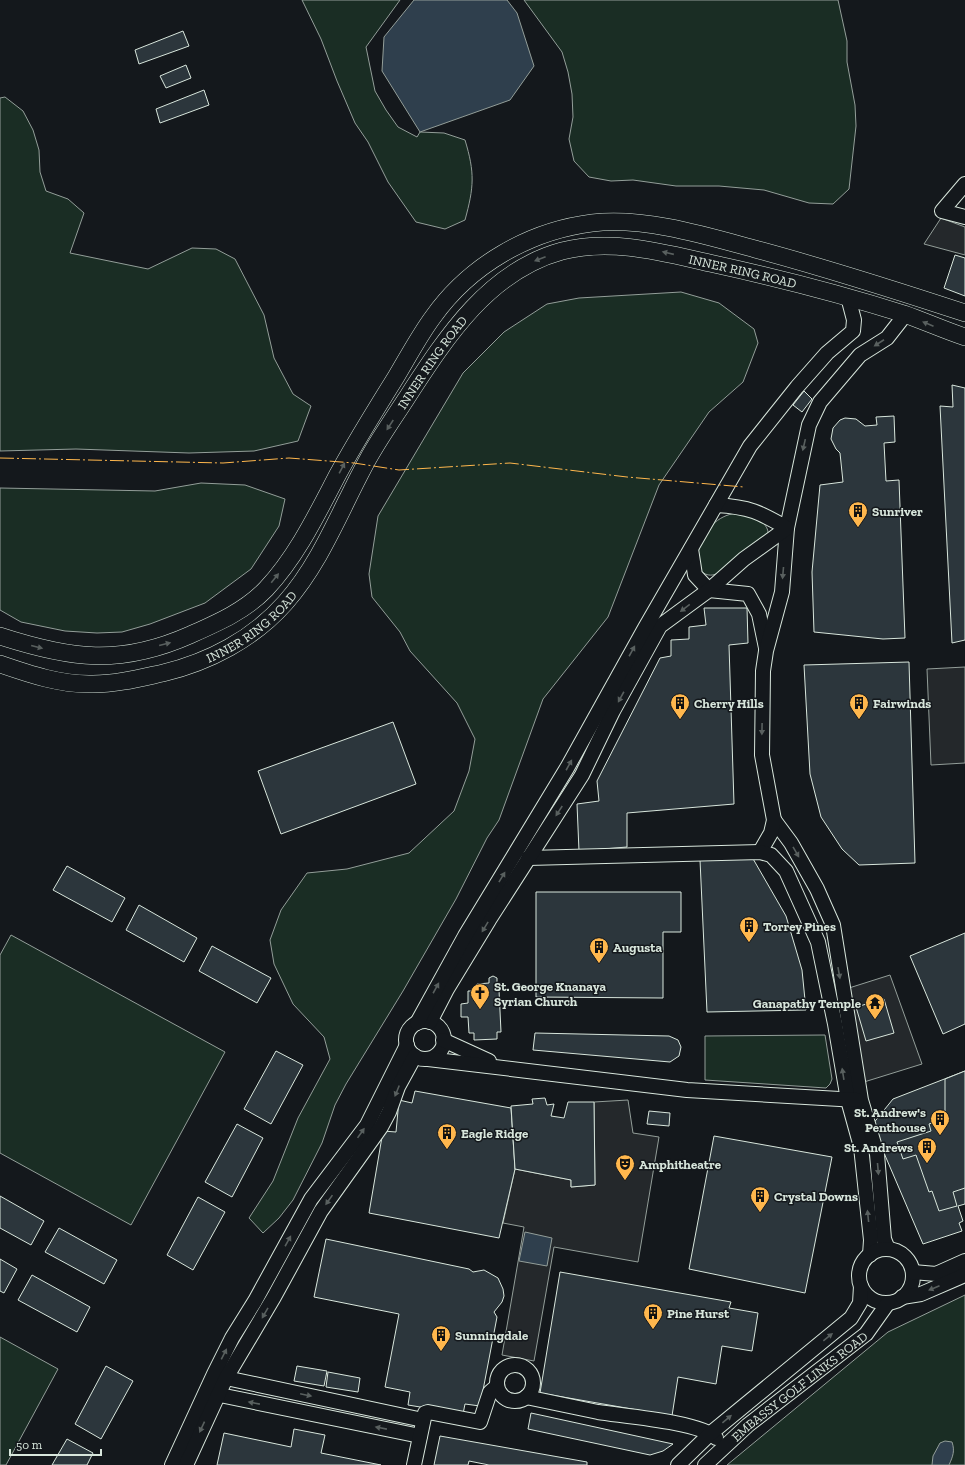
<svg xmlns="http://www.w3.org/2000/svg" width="965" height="1465" font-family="'Zilla Slab',serif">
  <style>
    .green { fill: #1a2d24; stroke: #939e99 }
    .parking { fill: #24282b; stroke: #939e99 }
    .water { fill: #2f3f4d; stroke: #939e99 }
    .building { fill: #2c363c; stroke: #d8e6dc }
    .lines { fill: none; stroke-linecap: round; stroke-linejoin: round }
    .minor-casing { stroke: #d8e6dc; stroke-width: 16 }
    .major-casing { stroke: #d8e6dc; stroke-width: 18 }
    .minor { stroke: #14181c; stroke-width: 14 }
    .major { stroke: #14181c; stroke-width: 17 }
    .power { stroke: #ffb74d; stroke-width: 1; stroke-dasharray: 14 3 2 3; stroke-linecap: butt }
    .oneway { fill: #59605f }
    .labels { text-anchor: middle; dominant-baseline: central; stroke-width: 3; stroke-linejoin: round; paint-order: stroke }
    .street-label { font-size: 13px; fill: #d8e6dc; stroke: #14181c }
    .poi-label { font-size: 13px; font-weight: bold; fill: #d8e6dc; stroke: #14181c; text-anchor: start }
  </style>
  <rect width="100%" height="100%" fill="#14181c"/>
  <g class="green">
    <path d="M302 0H400L366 47 375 91 386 110 398 127 417 137 420 132 444 133 465 140C475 173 474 187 465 220L445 229 416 222 388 182 368 142 355 123 337 81 321 39Z"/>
    <polygon points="524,0 838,0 847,41 847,62 855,105 856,126 849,189 833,204 809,203 764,190 719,186 676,186 633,180 611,181 589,177 574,161 569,139 573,117 572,94 568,72 562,52"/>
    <polygon points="5,97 23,111 33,130 39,150 40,172 46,191 68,199 84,213 70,253 148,269 192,248 216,249 235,259 264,315 274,358 293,394 311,406 298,441 254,451 189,453 76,449 0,451 0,98"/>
    <polygon points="681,292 719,303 754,329 758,343 743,382 709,412 659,485 608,617 543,699 499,820 487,838 456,899 403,991 346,1084 335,1105 322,1143 293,1200 279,1218 263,1233 249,1218 273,1181 298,1118 330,1059 324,1037 293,1004 274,964 270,940 281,910 307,873 347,869 409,853 454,811 469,771 475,739 457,703 410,651 400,632 372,597 369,574 378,516 463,373 504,332 547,304 579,298"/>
    <polygon points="201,483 245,485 285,499 279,526 251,569 205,603 150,624 122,632 97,633 65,631 21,622 0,610 0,488 155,491"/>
    <path d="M736 513C747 513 770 521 768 535L718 573C711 577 705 575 699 570 699 563 697 554 699 548 705 529 717 516 736 513Z"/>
    <polygon points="11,935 225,1052 131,1225 0,1153 0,955"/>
    <polygon points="825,1035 832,1079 830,1084 826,1088 705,1080 705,1036"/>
    <polygon points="965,1295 965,1465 727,1465 888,1332"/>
    <polygon points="0,1337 58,1369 6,1465 0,1465"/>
  </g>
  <g class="parking">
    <polygon points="941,218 965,227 965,255 924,244"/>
    <polygon points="965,667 965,763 931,765 927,669"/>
    <polygon points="890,975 922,1064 864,1082 849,988"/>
    <polygon points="628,1100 633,1133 659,1137 638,1262 554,1247 534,1361 502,1355 524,1227 503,1223 515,1169 571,1180 571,1187 595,1185 594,1102"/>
  </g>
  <g class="water">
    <polygon points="414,0 507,0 517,13 534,66 510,100 420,132 382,71 384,37"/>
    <polygon points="525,1232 552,1238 547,1266 519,1261"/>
    <path d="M945 1441 952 1442C955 1451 953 1456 949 1465H932L933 1456 940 1443Z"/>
  </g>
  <g class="building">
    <polygon points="183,31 189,46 139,64 135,50"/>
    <polygon points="186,65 191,78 166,88 160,76"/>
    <polygon points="204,90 209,105 160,123 156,109"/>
    <polygon points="955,255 965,258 965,296 944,288"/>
    <polygon points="952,385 965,388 965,640 952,643 940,406 953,407"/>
    <polygon points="804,391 812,399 802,412 793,405"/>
    <polygon points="894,416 895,442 884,443 886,481 899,480 905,638 883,639 814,632 812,572 820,485 843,482 840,453 836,449 831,439 833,428 840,420 845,418 856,419 865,426 877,425 876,417"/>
    <polygon points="704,608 747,608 748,643 729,645 734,804 627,813 627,847 579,851 577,804 599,801 597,781 660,658 671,656 671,640 689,639 689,627 706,625"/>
    <polygon points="909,662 915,863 859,865 842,849 821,817 810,774 804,665"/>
    <polygon points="393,722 416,784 281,834 258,771"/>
    <polygon points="752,857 786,916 802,970 806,1010 707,1012 700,860"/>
    <polygon points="67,866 125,898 112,922 53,890"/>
    <polygon points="536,892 681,892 681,932 663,932 663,998 536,997"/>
    <polygon points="139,905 197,938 184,962 126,930"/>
    <polygon points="965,933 965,1024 943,1034 910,956"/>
    <polygon points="212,946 271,978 257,1003 199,971"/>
    <polygon points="493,976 497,978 497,990 499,990 501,1032 497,1032 497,1039 474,1040 474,1033 469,1033 468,1017 461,1017 461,1004 468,1003 468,991 471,991 477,984 489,983 489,978"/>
    <polygon points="884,999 894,1033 866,1041 856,1007"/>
    <polygon points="535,1033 669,1036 678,1040 681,1047 679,1056 670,1062 533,1050"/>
    <polygon points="276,1051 303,1065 271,1124 244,1109"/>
    <polygon points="965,1071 965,1204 958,1206 963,1221 959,1223 962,1231 923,1244 872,1125 893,1099"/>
    <polygon points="965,1071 965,1188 953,1192 957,1206 939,1211 932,1191 929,1192 916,1155 903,1159 897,1142 931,1131 929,1124 945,1118 945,1079"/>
    <polygon points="415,1091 511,1108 515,1169 499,1238 369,1213 383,1131 396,1132 399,1100 412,1103"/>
    <polygon points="545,1098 547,1105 554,1104 551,1116 564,1118 568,1102 594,1102 595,1185 571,1187 571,1180 515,1169 511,1106 533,1104 532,1099"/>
    <polygon points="649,1111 670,1113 669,1126 647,1124"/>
    <polygon points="237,1124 263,1138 232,1197 205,1182"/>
    <polygon points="714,1136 832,1157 805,1293 689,1269"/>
    <polygon points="0,1196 44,1221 31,1245 0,1228"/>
    <polygon points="198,1197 225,1212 193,1270 167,1255"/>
    <polygon points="59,1228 117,1260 104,1284 45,1252"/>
    <polygon points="326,1239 469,1269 473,1272 484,1270 498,1278 503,1289 504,1296 502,1302 494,1312 497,1317 480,1406 465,1404 463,1414 408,1405 410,1392 385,1387 399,1314 314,1297"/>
    <polygon points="0,1259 17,1269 4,1293 0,1291"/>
    <polygon points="560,1272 731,1302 729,1308 758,1313 752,1351 722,1346 716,1384 678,1377 672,1416 540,1393"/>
    <polygon points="32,1275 90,1307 77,1332 18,1300"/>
    <polygon points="106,1366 133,1381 101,1439 75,1424"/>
    <polygon points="297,1366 327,1371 324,1386 294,1381"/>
    <polygon points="328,1372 360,1378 358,1392 326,1387"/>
    <polygon points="531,1413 673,1444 663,1451 650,1455 528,1429"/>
    <polygon points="294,1429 325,1435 321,1453 381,1465 217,1465 224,1433 291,1447"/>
    <polygon points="440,1436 587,1462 587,1465 489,1465 469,1461 468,1465 434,1465"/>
    <polygon points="67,1439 93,1453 87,1465 52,1465"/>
  </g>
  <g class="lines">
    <g class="minor-casing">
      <g id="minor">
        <polyline points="965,184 942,211 965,217"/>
        <polyline points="691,549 695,575 709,590 748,594 759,614 766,648"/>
        <polyline points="774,820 791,843 817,889 833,925 861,1100 877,1154 884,1239 888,1249"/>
        <polyline points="760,852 771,833 774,820 762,755 763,671 766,651 782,592 787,528 809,425 820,402 860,355 887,338 905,315"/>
        <polyline points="528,858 760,852 771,855 786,871 818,942 835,1024 848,1100 861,1147 871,1240 870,1255"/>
        <circle cx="425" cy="1040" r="19"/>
        <path d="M430 1022 447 989 489 920 582 775 613 711 660 626 709 590 744 559 787 528C759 512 750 507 716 505"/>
        <polyline points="417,1023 465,936 567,768 645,628 750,446 797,387 827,353 853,331 854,320 848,297"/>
        <polyline points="443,1040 489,1061"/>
        <polyline points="428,1059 687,1090 857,1100"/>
        <circle cx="886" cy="1276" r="27"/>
        <polyline points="913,1272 936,1274 965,1261"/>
        <polyline points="902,1297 921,1294 965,1275"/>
        <circle cx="515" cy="1383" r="18"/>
        <polyline points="218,1375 226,1378 423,1420"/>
        <polyline points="210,1393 420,1436"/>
        <path d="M526 1397C550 1402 574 1407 598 1412 623 1416 701 1422 716 1438"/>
        <polyline points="172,1465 214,1374 232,1338 255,1301 311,1199 367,1125 407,1045"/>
        <polyline points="186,1465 226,1378 274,1297 321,1211 381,1127 389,1112 398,1087 415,1056"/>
        <polyline points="414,1465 425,1413 428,1412 480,1422 490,1392 497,1386"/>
        <polyline points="678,1465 711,1433 851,1318 860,1303 861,1286"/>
        <path id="s1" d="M705 1465 748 1425 866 1334 888 1303"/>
      </g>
    </g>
    <g class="major-casing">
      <g id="major">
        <path d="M0 636C71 659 120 666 190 635 217 623 245 611 266 589 297 556 317 514 338 474 356 441 376 409 396 377 408 357 419 336 433 317 470 265 529 231 592 223 645 217 704 235 755 249 826 268 895 290 965 313"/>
        <path id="s2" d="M0 664C29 674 61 685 93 684 117 684 140 678 163 673 209 662 253 639 285 603 322 561 341 508 368 459 379 439 393 419 406 399 445 339 488 271 562 251 613 238 664 253 714 264 778 278 841 294 904 314 924 321 944 330 965 337"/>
      </g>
    </g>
    <use href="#minor" class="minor"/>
    <use href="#major" class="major"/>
    <polyline class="power" points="0,458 223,463 289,458 354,463 399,470 510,463 627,477 744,487"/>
  </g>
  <defs><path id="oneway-solid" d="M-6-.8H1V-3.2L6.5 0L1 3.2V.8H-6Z"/></defs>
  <g class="oneway">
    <use href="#oneway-solid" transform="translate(668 253) rotate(-167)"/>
    <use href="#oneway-solid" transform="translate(540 259) rotate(159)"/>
    <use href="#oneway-solid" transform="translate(928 324) rotate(-157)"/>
    <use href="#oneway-solid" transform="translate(879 343) rotate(147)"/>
    <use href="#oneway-solid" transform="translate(390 425) rotate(123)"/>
    <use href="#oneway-solid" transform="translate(804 445) rotate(103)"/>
    <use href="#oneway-solid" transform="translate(342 468) rotate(-62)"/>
    <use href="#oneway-solid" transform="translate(783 573) rotate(95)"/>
    <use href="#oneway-solid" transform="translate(275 578) rotate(-51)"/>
    <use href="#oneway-solid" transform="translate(685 608) rotate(143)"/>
    <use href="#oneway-solid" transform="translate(165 644) rotate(-14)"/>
    <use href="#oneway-solid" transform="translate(37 647) rotate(14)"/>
    <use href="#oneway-solid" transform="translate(632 651) rotate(-61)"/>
    <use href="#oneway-solid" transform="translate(621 697) rotate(119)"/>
    <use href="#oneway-solid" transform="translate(762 729) rotate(91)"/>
    <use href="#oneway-solid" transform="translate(569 765) rotate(-61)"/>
    <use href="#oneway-solid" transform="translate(559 811) rotate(123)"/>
    <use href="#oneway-solid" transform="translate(796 852) rotate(60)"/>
    <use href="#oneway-solid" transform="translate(502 877) rotate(-59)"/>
    <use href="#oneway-solid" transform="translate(485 927) rotate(121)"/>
    <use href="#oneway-solid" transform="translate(839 973) rotate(80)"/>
    <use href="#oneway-solid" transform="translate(436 988) rotate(-61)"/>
    <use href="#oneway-solid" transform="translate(843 1074) rotate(-99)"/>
    <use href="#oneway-solid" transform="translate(397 1091) rotate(112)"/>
    <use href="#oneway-solid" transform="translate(361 1133) rotate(-55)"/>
    <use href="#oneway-solid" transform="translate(878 1169) rotate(85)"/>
    <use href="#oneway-solid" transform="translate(329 1200) rotate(125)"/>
    <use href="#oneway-solid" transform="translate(868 1216) rotate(-96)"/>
    <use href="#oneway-solid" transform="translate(288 1241) rotate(-61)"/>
    <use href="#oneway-solid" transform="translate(934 1288) rotate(157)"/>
    <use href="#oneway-solid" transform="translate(265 1313) rotate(120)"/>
    <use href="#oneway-solid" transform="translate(828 1337) rotate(-39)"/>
    <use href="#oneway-solid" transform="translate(224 1354) rotate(-63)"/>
    <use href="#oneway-solid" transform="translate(306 1395) rotate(12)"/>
    <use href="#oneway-solid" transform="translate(254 1403) rotate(-169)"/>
    <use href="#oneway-solid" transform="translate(727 1419) rotate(-40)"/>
    <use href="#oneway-solid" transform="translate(202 1427) rotate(115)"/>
    <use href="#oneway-solid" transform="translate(381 1428) rotate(-169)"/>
  </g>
  <defs>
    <g id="building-pin" transform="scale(1)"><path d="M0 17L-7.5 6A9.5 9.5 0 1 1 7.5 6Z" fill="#ffb74d" stroke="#14181c"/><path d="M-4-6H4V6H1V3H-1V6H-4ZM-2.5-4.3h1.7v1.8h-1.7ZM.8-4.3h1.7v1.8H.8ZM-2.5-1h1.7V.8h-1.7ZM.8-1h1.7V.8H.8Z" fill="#111"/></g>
    <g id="church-pin" transform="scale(1)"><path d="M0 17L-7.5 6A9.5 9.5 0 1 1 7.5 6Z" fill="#ffb74d" stroke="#14181c"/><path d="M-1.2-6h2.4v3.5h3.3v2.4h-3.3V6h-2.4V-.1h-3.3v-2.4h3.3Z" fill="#111"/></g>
    <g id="temple-pin" transform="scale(1)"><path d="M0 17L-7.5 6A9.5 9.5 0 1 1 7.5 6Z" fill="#ffb74d" stroke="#14181c"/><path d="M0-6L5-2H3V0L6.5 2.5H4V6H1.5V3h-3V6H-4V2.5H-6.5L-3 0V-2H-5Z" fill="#111"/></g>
    <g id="theatre-pin" transform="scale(1)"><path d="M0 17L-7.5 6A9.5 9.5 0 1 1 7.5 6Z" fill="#ffb74d" stroke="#14181c"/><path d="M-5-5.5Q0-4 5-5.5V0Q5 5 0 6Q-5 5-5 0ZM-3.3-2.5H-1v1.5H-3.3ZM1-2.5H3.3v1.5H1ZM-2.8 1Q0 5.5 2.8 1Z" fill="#111"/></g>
  </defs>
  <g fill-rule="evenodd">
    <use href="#building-pin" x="858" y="511"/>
    <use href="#building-pin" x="680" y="703"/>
    <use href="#building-pin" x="859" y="703"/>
    <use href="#building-pin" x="749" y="926"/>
    <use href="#building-pin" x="599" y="947"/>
    <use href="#church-pin" x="480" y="993"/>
    <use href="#temple-pin" x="875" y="1003"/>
    <use href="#building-pin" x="940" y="1119"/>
    <use href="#building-pin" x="447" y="1133"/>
    <use href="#building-pin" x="927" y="1147"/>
    <use href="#theatre-pin" x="625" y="1164"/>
    <use href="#building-pin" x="760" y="1196"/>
    <use href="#building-pin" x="653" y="1313"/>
    <use href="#building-pin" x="441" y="1335"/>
  </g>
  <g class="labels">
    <g class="street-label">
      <text stroke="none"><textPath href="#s2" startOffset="951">INNER RING ROAD</textPath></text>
      <text stroke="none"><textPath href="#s2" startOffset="592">INNER RING ROAD</textPath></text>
      <text stroke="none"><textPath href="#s2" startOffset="268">INNER RING ROAD</textPath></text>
      <text stroke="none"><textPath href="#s1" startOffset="123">EMBASSY GOLF LINKS ROAD</textPath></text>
    </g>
    <g class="poi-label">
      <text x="872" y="511">Sunriver</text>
      <text x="694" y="703">Cherry Hills</text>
      <text x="873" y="703">Fairwinds</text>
      <text x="763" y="926">Torrey Pines</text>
      <text x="613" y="947">Augusta</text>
      <text x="494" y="986">St. George Knanaya<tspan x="494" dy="15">Syrian Church</tspan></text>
      <text x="861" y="1003" text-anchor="end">Ganapathy Temple</text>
      <text x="926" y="1112" text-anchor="end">St. Andrew's<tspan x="926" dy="15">Penthouse</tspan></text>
      <text x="461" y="1133">Eagle Ridge</text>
      <text x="913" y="1147" text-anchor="end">St. Andrews</text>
      <text x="639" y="1164">Amphitheatre</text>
      <text x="774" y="1196">Crystal Downs</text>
      <text x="667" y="1313">Pine Hurst</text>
      <text x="455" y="1335">Sunningdale</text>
    </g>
  </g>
  <path d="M10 1449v6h91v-6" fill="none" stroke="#d8e6dc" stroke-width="2"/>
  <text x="16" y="1449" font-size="12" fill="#d8e6dc" stroke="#14181c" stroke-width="3" paint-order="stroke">50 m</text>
</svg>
